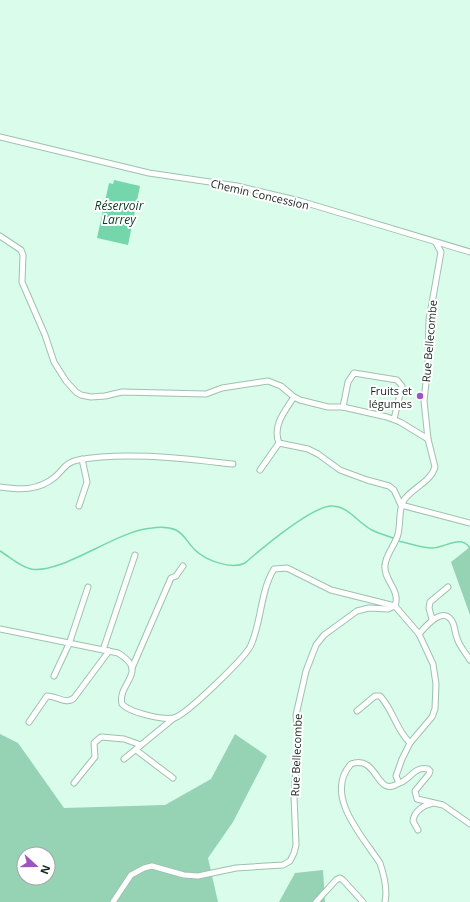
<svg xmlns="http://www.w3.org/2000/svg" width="470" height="902" font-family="'Open Sans',sans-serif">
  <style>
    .green { fill: #96d2b4; fill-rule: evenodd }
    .water { fill: #76d6ab }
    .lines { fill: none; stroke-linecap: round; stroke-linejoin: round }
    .stream { stroke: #76d6ab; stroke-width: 1.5 }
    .street-casing { stroke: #9ec1af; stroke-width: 7 }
    .street { stroke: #fff; stroke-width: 5 }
    .poi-dot { fill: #9e52c4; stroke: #fff; stroke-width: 1.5 }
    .labels { text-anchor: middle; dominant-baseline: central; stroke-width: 4; stroke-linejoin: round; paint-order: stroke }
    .street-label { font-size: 11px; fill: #16241d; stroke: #fff }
    .poi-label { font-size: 11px; fill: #16241d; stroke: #fff; text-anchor: end }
    .water-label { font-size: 12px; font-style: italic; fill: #0b3726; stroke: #fff }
  </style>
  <rect width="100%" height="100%" fill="#d9fdea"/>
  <g class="green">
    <polygon points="470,547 470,615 451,562"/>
    <path d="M0 734 18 743 64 808 165 805 211 779 235 734 267 756 233 822 208 858 218 902H0ZM24 854H48V878H24Z"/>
    <polygon points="323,870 325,902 279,902 295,873"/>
  </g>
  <polygon class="water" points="114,180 140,186 128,245 97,238 109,183 113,184"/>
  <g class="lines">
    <g class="stream">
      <path d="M398 541C409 543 421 548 432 548 445 548 461 534 470 548"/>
      <path d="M0 551C10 557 20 567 31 569 61 575 117 530 152 528 159 527 169 527 176 530 184 534 188 543 195 550 205 560 231 570 245 563 260 550 314 504 333 506 349 507 358 523 372 530 379 534 387 535 395 539"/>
    </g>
    <g class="street-casing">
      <g id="street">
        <polyline points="0,137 149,173 237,186 300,201 470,252"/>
        <polyline points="0,236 21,250 23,255 22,282 45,335 54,362 66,381 76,392 81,395 91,397 105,396 122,392 206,394 222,388 268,381 281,386 294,397 300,400 328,407 343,407 387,417 400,422 428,439"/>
        <path d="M294 397C285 411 272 426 279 443L308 449 318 454 340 470 367 480 389 486 394 490 401 505 470 523"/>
        <polyline points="343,407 348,382 354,373 397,380 402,386 394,419"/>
        <polyline points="260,470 279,443"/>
        <path d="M0 487C20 490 38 491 55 477 63 470 66 462 78 460 125 451 185 459 233 464"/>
        <polyline points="79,506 87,482 82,459"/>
        <polyline points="432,619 429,608 430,602 448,587"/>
        <path d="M0 629 118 653C150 672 117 683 122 704 130 713 163 720 174 718 186 715 246 657 251 645 262 620 260 592 274 569L287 568 331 590 395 606 419 634 433 664 436 684 435 709 432 717 410 743 402 759 396 776 399 783C411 780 413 766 428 769L430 771 429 774 415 791 417 799 443 805 470 824"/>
        <path d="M419 634C426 626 444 604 453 623 455 628 455 633 457 638 459 646 466 653 470 660"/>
        <polyline points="103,650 135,555"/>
        <polyline points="132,668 171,578 176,576 183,566"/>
        <polyline points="54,676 69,644 88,587"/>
        <path d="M357 711 375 696H380C394 711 395 728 410 743"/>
        <path d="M29 722 47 696C57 696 66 705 74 698L109 651"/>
        <polyline points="136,750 173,778"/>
        <polyline points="124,759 174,718"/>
        <polyline points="74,783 95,757 94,743 101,737 124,739 141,745"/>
        <path d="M418 830 413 821C414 811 424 805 433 803"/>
        <path d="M113 902 131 875 144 868 152 866 184 875 198 876 236 868 283 865 290 861 294 853 296 845 294 796 298 739 296 715 306 671 316 645 324 635 357 611 369 608 388 609 395 606C401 590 383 580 385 565 386 554 396 544 398 534 401 523 398 509 404 500 412 488 431 482 435 467L428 439 424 401 428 363 429 320 441 252 436 243"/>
        <polyline points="316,902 336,880 340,878 343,880 363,902"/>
        <path d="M385 902C388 889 384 875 380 863 363 837 323 795 351 764 379 754 375 799 399 783"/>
      </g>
    </g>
    <use href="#street" class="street"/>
  </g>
  <circle class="poi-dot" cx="420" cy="396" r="4"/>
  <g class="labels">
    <g class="street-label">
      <text transform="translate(260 194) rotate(13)">Chemin Concession</text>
      <text transform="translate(429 341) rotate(-85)">Rue Bellecombe</text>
      <text transform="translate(296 755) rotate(-88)">Rue Bellecombe</text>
    </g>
    <g class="poi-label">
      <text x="412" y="390">Fruits et<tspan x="412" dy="13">légumes</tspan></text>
    </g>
    <g class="water-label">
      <text x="119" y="205">Réservoir<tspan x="119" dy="14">Larrey</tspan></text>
    </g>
  </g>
  <g transform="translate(36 866) rotate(111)"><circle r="19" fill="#ffffff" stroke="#a2a7a5"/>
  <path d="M0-3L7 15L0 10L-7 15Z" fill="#9e52c4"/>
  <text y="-6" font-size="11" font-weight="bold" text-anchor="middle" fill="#16241d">N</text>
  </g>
</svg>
